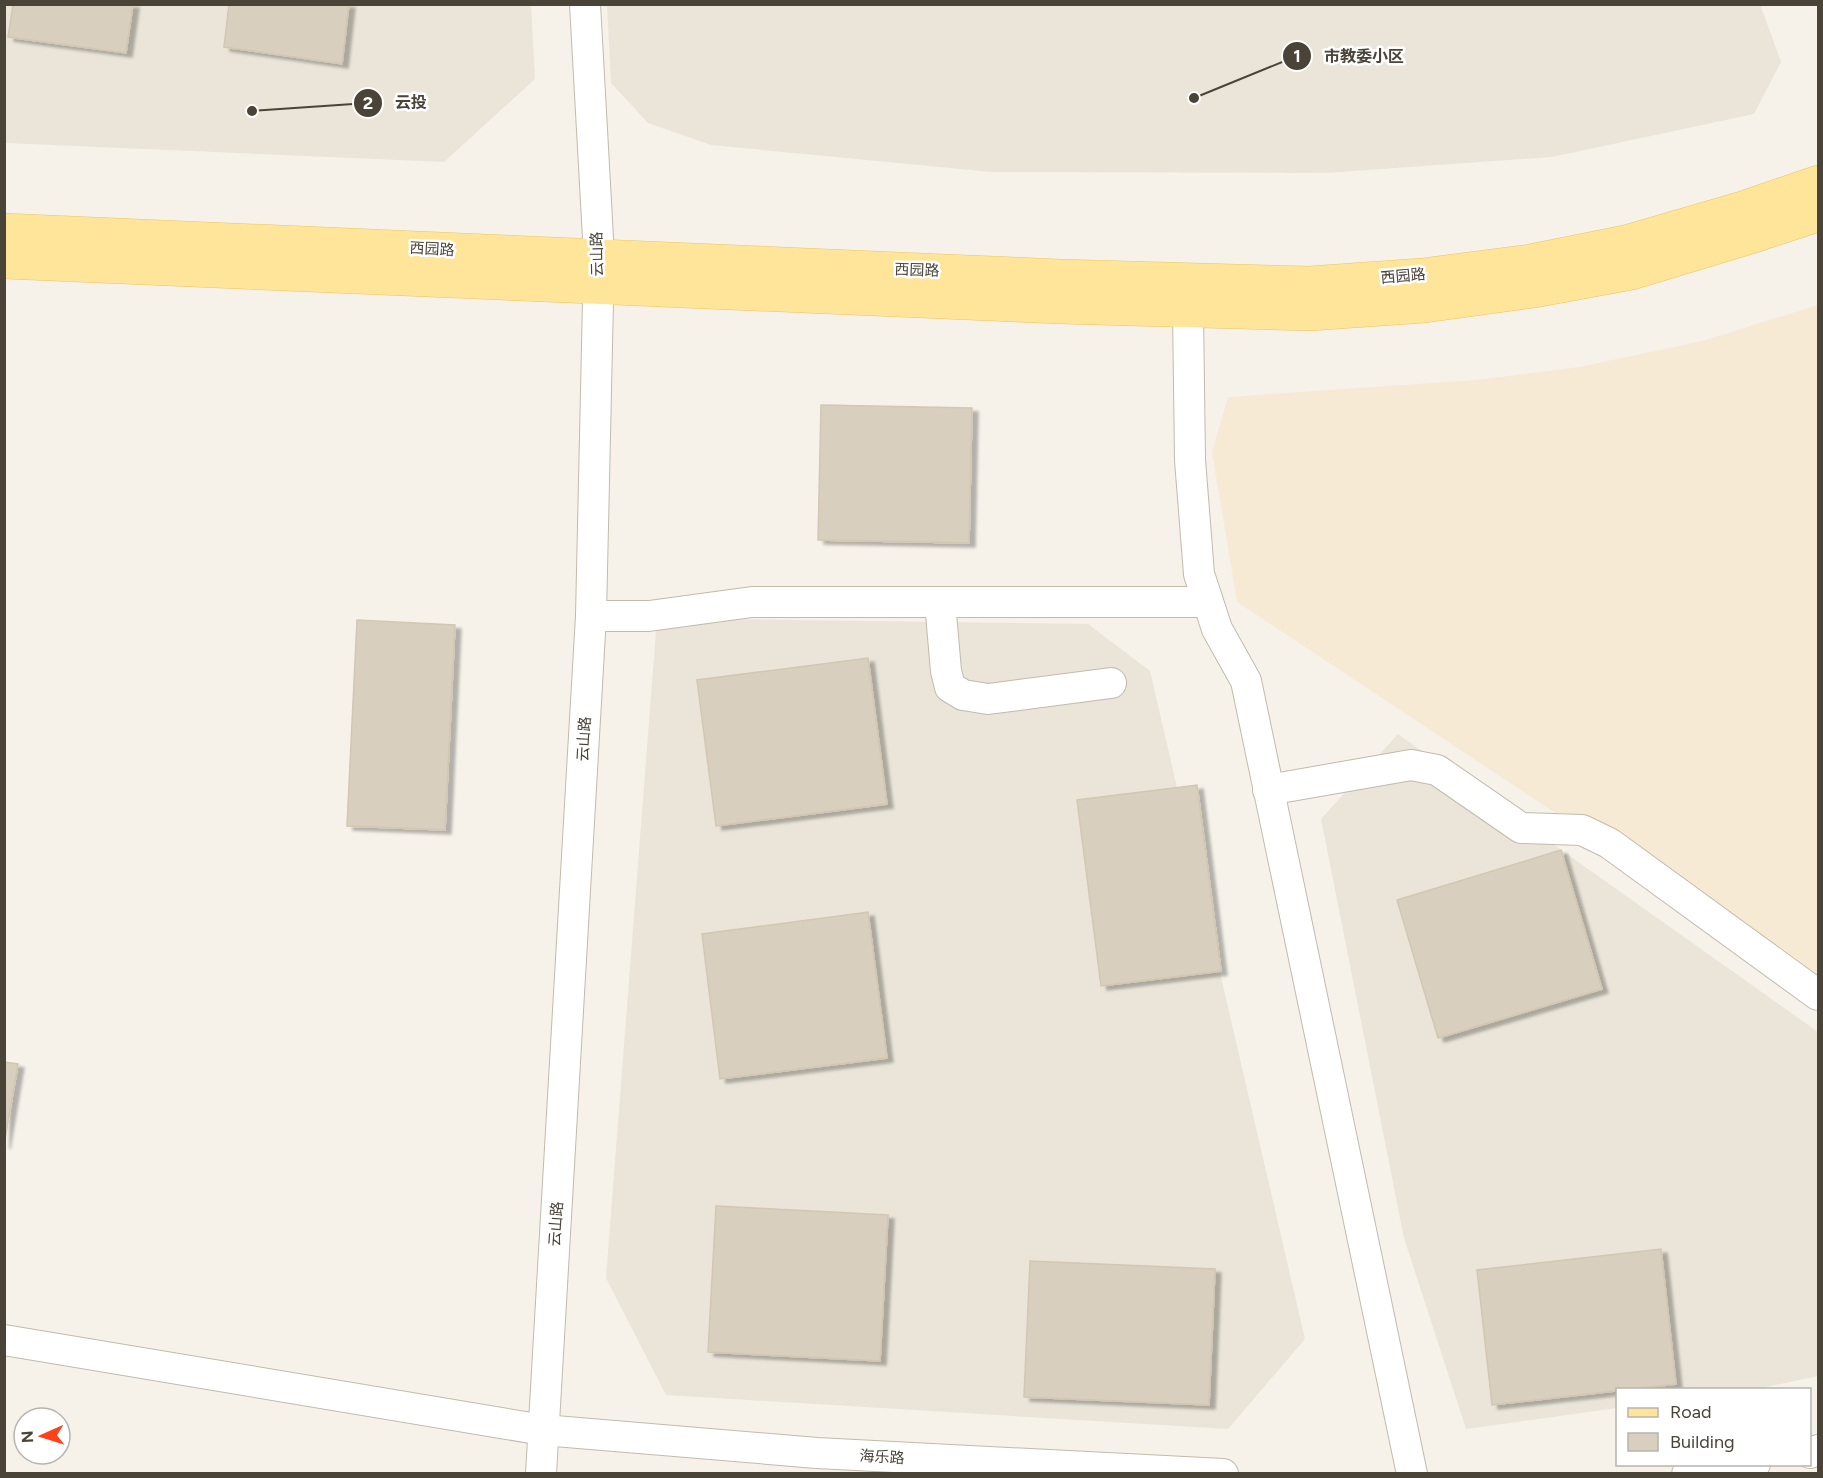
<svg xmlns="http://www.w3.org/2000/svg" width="1823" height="1478" font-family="Figtree,'Noto Sans SC',sans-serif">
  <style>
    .residential { fill: #eae5d8 }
    .commercial { fill: #f7ead5 }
    .building { fill: #d8cfbf; stroke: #d3c7b2; stroke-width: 1.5; filter: url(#shadow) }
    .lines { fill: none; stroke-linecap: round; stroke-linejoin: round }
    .minor-casing { stroke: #c2bbac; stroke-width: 32 }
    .major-casing { stroke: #e9c565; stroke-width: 34 }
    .minor { stroke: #fff; stroke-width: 30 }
    .major { stroke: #ffe59a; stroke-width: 33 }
    .labels { text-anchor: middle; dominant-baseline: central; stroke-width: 5; stroke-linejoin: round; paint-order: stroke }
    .street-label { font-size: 15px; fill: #4a4338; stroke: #fff }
    .leader { fill: none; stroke: #4a4338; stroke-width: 2 }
    .callout-dot { fill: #4a4338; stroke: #fff; stroke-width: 2 }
    .mark-label { font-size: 18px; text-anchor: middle; font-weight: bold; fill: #fff }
    .callout-label { font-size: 16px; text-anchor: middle; font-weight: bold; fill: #4a4338; stroke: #fff; stroke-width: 5; stroke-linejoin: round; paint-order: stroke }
  </style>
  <defs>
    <filter id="shadow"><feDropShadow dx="6" dy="4" stdDeviation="1.5" flood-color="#0004"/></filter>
  </defs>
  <rect width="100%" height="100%" fill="#f6f2ea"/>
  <g class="residential">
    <polygon points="1760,4 1781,62 1754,114 1552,157 1325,173 992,172 711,145 648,123 611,83 607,5"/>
    <polygon points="5,5 531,5 535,79 444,162 5,143"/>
    <polygon points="657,618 1088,624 1150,671 1305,1339 1228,1429 666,1395 606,1278"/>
    <polygon points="1398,734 1818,1032 1818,1376 1757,1389 1618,1390 1617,1408 1466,1429 1404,1238 1321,819"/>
  </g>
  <polygon class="commercial" points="1818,305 1818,987 1237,602 1212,452 1228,397 1475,380 1579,367 1702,341"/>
  <g class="building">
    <polygon points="13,4 133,4 126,53 8,37"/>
    <polygon points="229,4 349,4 342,64 224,47"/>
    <polygon points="821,405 972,408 969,543 818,540"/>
    <polygon points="357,620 455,625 445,830 347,826"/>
    <polygon points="868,658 887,804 716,826 697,680"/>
    <polygon points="1197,785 1221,971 1101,986 1077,800"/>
    <polygon points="1561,850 1602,989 1438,1038 1397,900"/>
    <polygon points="868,912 887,1058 720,1079 702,934"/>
    <polygon points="4,1062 18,1064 4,1145"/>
    <polygon points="716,1206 888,1215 880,1361 708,1352"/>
    <polygon points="1661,1249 1676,1384 1492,1405 1477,1270"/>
    <polygon points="1030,1261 1215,1269 1209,1405 1024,1397"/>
  </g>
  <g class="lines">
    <g class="minor-casing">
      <g id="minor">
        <polyline points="1188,311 1190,460 1199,574 1217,629 1246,681 1412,1474"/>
        <polyline points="940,602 946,671 950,687 963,695 988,699 1111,683"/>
        <polyline points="591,616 649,616 752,602 1208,602"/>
        <polyline points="1268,790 1411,765 1437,770 1521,828 1582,830 1609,843 1818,995"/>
        <polyline points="4,1340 543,1430 817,1453 1223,1474"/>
        <polyline points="1810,1453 1818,1450"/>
        <polyline points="541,1474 591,616 599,256 585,4"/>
        <polyline points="1687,1474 1755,1464"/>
      </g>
    </g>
    <g class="major-casing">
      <g id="major">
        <polyline points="4,230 1061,276 1309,283 1422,275 1530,261 1625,242 1742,208 1818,182"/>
        <polyline points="4,262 1060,307 1310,314 1425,306 1534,291 1632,273 1751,237 1818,215"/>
      </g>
    </g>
    <use href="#minor" class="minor"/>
    <use href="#major" class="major"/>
  </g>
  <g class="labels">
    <g class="street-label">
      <text transform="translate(432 249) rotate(3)">西园路</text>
      <text transform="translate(597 254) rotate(-91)">云山路</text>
      <text transform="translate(917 270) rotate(2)">西园路</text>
      <text transform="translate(1403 276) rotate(-5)">西园路</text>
      <text transform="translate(584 739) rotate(-87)">云山路</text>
      <text transform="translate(556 1224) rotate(-86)">云山路</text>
      <text transform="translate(882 1457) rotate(3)">海乐路</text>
    </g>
  </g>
  <path class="leader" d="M1194 98L1297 56M252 111L368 103"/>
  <g class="callout-dot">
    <circle cx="1194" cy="98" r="6"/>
    <circle cx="252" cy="111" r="6"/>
    <circle cx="1297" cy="56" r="15"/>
    <circle cx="368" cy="103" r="15"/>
  </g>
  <g class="mark-label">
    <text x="1297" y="62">1</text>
    <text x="368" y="109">2</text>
  </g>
  <g class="callout-label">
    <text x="1364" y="62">市教委小区</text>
    <text x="411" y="108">云投</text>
  </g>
  <rect width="1823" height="1478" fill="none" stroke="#4a4338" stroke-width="12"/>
  <rect x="1616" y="1388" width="195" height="78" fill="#ffffff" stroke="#b7b4af" stroke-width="1.5"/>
  <rect x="1628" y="1408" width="30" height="9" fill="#ffe59a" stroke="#b7b4af" stroke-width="1.5"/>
  <text x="1670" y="1418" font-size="18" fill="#4a4338">Road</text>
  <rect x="1628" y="1433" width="30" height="18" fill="#d8cfbf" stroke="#b7b4af" stroke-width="1.5"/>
  <text x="1670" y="1448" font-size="18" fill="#4a4338">Building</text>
  <g transform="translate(42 1436) rotate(267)"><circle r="28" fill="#ffffff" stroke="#b7b4af" stroke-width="1.5"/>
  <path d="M0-4.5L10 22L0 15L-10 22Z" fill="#ff4018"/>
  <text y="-9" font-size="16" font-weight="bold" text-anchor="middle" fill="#4a4338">N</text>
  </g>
</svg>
